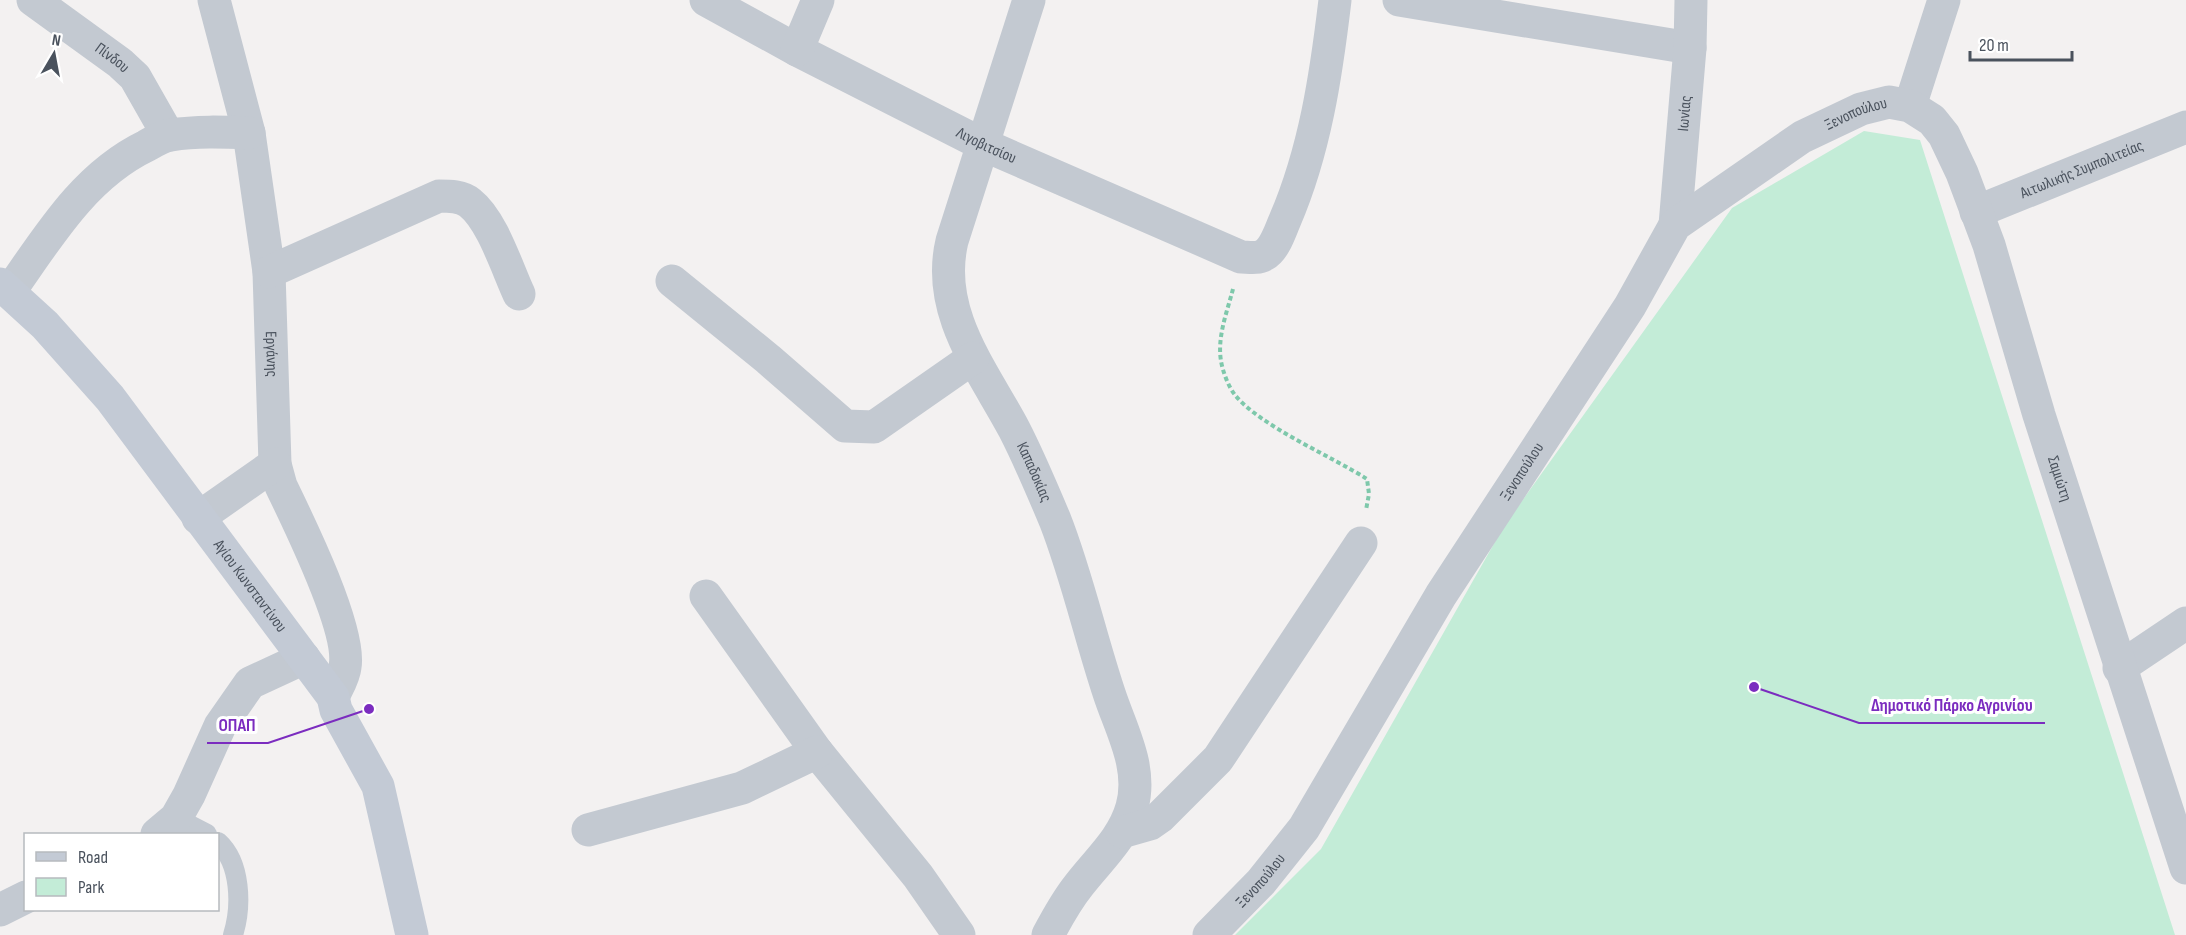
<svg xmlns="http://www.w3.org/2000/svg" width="2186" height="935" font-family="'Sofia Sans Condensed',sans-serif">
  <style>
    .green { fill: #c3ecd7 }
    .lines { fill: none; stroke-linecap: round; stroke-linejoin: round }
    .path { stroke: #7ec8ab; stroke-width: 4; stroke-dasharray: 4.5 3; stroke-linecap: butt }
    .lane { stroke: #c3c9d1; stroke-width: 20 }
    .street { stroke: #c3c9d1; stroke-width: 33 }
    .secondary { stroke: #c3cad5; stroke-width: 33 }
    .labels { text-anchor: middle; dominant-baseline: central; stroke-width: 6; stroke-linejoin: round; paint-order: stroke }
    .street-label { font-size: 16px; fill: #4a525d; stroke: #fff }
    .leader { fill: none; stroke: #7b2cbf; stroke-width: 2 }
    .callout-dot { fill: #7b2cbf; stroke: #fff; stroke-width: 2 }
    .callout-label { font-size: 18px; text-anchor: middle; font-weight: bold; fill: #7b2cbf; stroke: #fff; stroke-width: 6; stroke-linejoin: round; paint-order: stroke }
  </style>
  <rect width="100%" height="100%" fill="#f3f1f1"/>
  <polygon class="green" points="1864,131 1920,140 2175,935 1235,935 1321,849 1504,526 1732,208"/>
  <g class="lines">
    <path class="path" d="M1233 289C1227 312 1217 337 1221 361 1223 372 1228 386 1235 395 1260 426 1331 456 1367 479L1369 494 1366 510"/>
    <g class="lane">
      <polyline points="176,818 207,834"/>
      <path d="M218 842C241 863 242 906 233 935"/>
    </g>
    <g class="street">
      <path id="s1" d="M33 0 120 63 135 77 168 135"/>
      <path id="s2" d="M214 0 249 133 269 272 275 464 281 486C299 523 352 631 345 667 344 677 337 688 333 697"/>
      <path id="s3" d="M706 0 797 50 984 145 1241 257C1248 257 1257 259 1264 255 1275 249 1280 231 1285 220 1315 150 1326 76 1335 0"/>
      <path id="s4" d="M1029 0 952 241C935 312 982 369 1014 429 1029 458 1042 489 1055 520 1077 576 1090 636 1109 693 1121 730 1143 767 1132 807 1123 839 1099 859 1079 885 1067 900 1057 918 1048 935"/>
      <polyline points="1399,0 1690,48"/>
      <polyline points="797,50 818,0"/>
      <polyline points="1910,106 1944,0"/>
      <path id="s5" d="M1976 212 2186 127"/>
      <path id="s6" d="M1675 225 1690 48 1691 0"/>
      <path d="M269 272 439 196C449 196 462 196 470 203 492 220 507 268 519 294"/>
      <polyline points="672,281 768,359 845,426 874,427 973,358"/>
      <path d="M10 291C48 237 84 176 146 146 153 142 162 136 171 135 196 131 223 132 249 133"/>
      <polyline points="198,518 275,464"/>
      <polyline points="706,596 817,752 918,876 959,935"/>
      <polyline points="2119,668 2186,623"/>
      <polyline points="588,830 742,788 817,752"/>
      <polyline points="1122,832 1150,824 1160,817 1218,759 1361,543"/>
      <polyline points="157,834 176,818 189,795 220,726 250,683 304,658"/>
      <polyline points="0,910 26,897"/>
      <path id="s7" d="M1209 935 1261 882 1304 828 1441 595 1630 306 1675 225 1802 137 1861 109 1889 102 1910 106 1932 120 1944 135 1962 173 1989 245 2039 415 2186 868"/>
    </g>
    <path class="secondary" id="s8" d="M0 284 45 325 110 398 333 697 336 710 378 786 412 935"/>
  </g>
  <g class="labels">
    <g class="street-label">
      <text stroke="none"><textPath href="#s1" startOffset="98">Πίνδου</textPath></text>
      <text stroke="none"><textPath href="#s6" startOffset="112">Ιωνίας</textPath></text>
      <text stroke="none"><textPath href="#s7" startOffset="1065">Ξενοπούλου</textPath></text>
      <text stroke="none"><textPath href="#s3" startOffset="316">Λιγοβιτσίου</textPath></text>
      <text stroke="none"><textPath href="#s5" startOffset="114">Αιτωλικής Συμπολιτείας</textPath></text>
      <text stroke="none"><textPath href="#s2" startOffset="360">Εργάνης</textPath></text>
      <text stroke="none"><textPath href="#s7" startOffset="561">Ξενοπούλου</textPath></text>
      <text stroke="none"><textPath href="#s4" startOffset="504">Καπαδοκίας</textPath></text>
      <text stroke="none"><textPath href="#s7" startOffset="1530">Σαμιώτη</textPath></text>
      <text stroke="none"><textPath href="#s8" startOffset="393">Αγίου Κωνσταντίνου</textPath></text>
      <text stroke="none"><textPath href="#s7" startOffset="75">Ξενοπούλου</textPath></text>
    </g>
  </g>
  <path class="leader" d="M1754 687L1859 723H2045M369 709L268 743H207"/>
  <g class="callout-dot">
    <circle cx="1754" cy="687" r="6"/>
    <circle cx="369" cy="709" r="6"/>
  </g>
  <g class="callout-label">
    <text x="1952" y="711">Δημοτικό Πάρκο Αγρινίου</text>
    <text x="237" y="731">ΟΠΑΠ</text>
  </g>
  <rect x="24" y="833" width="195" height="78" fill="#ffffff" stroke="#b7babe" stroke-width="1.5"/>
  <rect x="36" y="852" width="30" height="9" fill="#c3cad5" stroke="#b7babe" stroke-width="1.5"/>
  <text x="78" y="863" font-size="18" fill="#4a525d">Road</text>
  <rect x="36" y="878" width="30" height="18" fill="#c3ecd7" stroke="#b7babe" stroke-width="1.5"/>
  <text x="78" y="893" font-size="18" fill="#4a525d">Park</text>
  <g transform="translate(54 54) rotate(10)" stroke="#ffffff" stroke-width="4.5" paint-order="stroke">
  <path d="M0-4.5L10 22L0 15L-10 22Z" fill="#4a525d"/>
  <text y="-9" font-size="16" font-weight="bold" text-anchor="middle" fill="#4a525d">N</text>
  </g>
  <path d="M1970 51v9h102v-9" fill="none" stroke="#4a525d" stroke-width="3"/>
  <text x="1979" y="51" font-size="18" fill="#4a525d" stroke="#ffffff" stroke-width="4.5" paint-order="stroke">20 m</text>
</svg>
